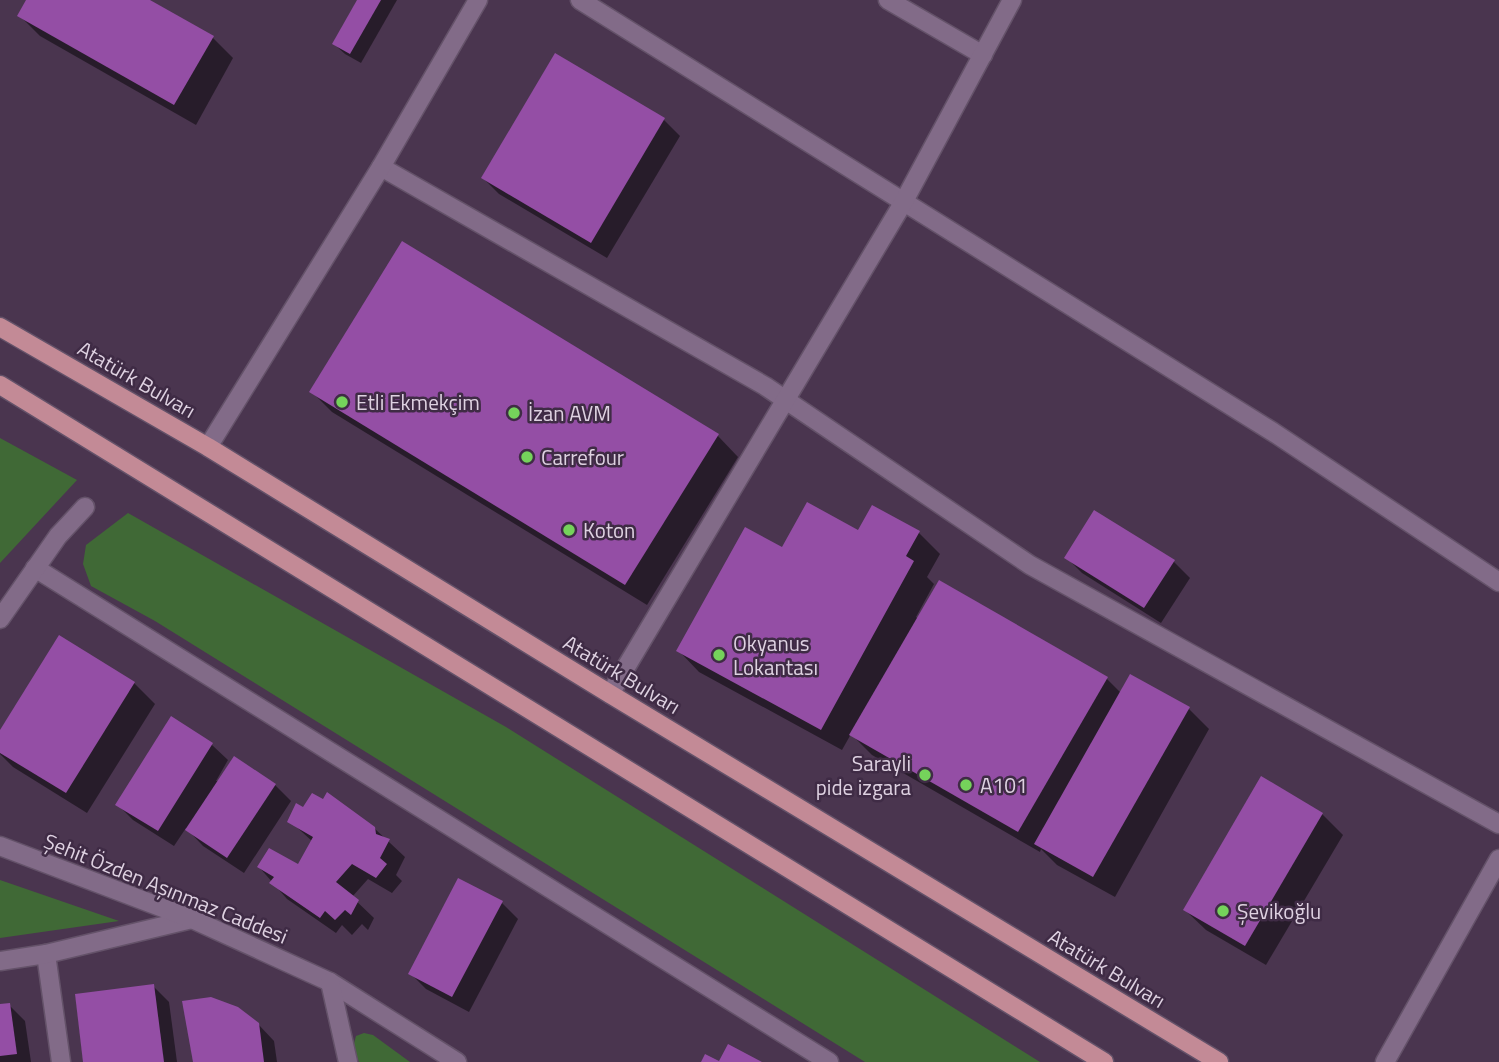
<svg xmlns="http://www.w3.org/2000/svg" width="1499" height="1062" font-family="'Titillium Web',sans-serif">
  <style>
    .green { fill: #406936 }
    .shadow { fill: #0007 }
    .building { fill: #944ea5 }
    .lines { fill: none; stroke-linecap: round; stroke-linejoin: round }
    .minor-casing { stroke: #645269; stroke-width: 21 }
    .tertiary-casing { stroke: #645269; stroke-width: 21 }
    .primary-casing { stroke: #645269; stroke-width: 21 }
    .minor { stroke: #826b88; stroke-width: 18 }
    .tertiary { stroke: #826b88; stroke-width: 18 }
    .primary { stroke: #c38a96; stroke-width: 18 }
    .poi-dot { fill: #75d25b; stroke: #3f2b45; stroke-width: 2.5 }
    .labels { text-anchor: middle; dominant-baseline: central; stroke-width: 5; stroke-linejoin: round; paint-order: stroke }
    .street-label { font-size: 21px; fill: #ded1e1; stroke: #3f2b45 }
    .poi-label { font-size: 21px; fill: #ded1e1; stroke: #3f2b45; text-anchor: start }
  </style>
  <rect width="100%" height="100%" fill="#4a354f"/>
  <g class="green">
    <polygon points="0,438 77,480 0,563"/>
    <polygon points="128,513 506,727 1040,1062 865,1062 155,621 91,586 83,564 86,545"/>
    <polygon points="0,880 119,921 0,938"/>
    <polygon points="364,1033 373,1035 410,1062 359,1062 353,1047 356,1036"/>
  </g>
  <g class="shadow">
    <polygon points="28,0 147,0 213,38 233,58 196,125 40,36 19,15"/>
    <polygon points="359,0 397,0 361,63 345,54 334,44"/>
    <polygon points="556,56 664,120 680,136 607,258 499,194 483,178"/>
    <polygon points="311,391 718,436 738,457 647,605 332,412"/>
    <polygon points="1095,512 1174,562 1190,578 1161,623 1082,573 1066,557"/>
    <polygon points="859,533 919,533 940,554 927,577 934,584 916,617 918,619 940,583 1107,679 1121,693 1189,709 1209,729 1115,897 1057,865 1041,849 1040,852 872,755 851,734 842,750 699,672 679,651 783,549"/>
    <polygon points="134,683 155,704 87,813 13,767 0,754 0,734"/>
    <polygon points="172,719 212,745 228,760 216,781 275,785 291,801 244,873 203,846 186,828 174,846 133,820 117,804"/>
    <polygon points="304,809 374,828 405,857 396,875 402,881 392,893 368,879 352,897 374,918 368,930 362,924 352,935 342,925 336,933 287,899 259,867 299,866 313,842 290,821"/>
    <polygon points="1322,814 1343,835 1266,965 1206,930 1185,910"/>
    <polygon points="502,903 518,919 469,1012 426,989 410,973"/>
    <polygon points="153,986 169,1002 177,1062 85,1062"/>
    <polygon points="9,1005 25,1021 31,1062 0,1062 0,1006"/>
    <polygon points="258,1024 274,1041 277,1062 195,1062"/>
  </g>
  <g class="building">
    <polygon points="26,0 150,0 214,36 174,105 17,16"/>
    <polygon points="357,0 381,0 350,54 332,44"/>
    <polygon points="555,53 665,118 591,243 481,178"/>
    <polygon points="402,241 719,434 625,585 309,392"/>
    <polygon points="807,502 858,530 872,505 920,531 906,556 914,561 821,730 676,651 745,527 782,547"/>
    <polygon points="1094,510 1175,560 1144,608 1064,558"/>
    <polygon points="939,580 1108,677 1018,832 849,735"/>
    <polygon points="59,635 135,682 66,793 0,753 0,730"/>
    <polygon points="1130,674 1190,707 1093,877 1034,844"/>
    <polygon points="171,716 213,743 158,831 115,805"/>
    <polygon points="234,756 276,784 227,858 185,830"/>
    <polygon points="1261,776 1323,813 1245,946 1183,910"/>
    <polygon points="327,792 375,827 376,834 390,839 380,858 387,864 376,878 352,864 336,882 359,900 351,915 345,910 335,920 325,911 320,918 269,883 274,877 257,867 269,848 298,864 313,837 287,822 296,803 303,807 312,793 323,799"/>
    <polygon points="458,878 503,901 452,997 408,974"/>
    <polygon points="154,984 164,1062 83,1062 75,994"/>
    <polygon points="211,997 238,1007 259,1023 264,1062 193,1062 182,1001"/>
    <polygon points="10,1003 17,1054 0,1056 0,1004"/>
    <polygon points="728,1044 762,1062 701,1062 705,1054 719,1061"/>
  </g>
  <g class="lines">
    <g class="minor-casing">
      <g id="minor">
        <polyline points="580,0 1273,432 1499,582"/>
        <polyline points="888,0 983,55"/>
        <polyline points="381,167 765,386 1030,565 1499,824"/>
        <polyline points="208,447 381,167 478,0"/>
        <polyline points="35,568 829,1062"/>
        <polyline points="0,619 58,536 85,507"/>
        <polyline points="610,694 903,203 1012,0"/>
        <polyline points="46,954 61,1062"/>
        <polyline points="0,961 46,954 192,919"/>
        <polyline points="1385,1062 1499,859"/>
      </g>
    </g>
    <g class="tertiary-casing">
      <g id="tertiary">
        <polyline points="0,846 192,919 330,982 457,1062"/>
        <polyline points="330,982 348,1062"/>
      </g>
    </g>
    <g class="primary-casing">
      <g id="primary">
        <polyline points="0,327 208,447 610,694 1219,1062"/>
        <polyline points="0,385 1104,1062"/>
      </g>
    </g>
    <use href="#minor" class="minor"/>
    <use href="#tertiary" class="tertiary"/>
    <use href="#primary" class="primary"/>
  </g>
  <g class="poi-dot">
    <circle cx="342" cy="402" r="7"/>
    <circle cx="514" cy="413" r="7"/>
    <circle cx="527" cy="457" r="7"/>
    <circle cx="569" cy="530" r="7"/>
    <circle cx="719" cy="655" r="7"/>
    <circle cx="925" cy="775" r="7"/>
    <circle cx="966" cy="785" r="7"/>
    <circle cx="1223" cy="911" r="7"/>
  </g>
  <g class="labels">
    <g class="street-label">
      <text transform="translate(137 379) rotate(30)">Atatürk Bulvarı</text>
      <text transform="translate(622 674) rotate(31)">Atatürk Bulvarı</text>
      <text transform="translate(166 888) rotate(22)">Şehit Özden Aşınmaz Caddesi</text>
      <text transform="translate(1107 968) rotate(31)">Atatürk Bulvarı</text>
    </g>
    <g class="poi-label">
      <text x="356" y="402">Etli Ekmekçim</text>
      <text x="528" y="413">İzan AVM</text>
      <text x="541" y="457">Carrefour</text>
      <text x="583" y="530">Koton</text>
      <text x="733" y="643">Okyanus<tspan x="733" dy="24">Lokantası</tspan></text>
      <text x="911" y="763" text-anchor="end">Sarayli<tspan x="911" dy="24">pide izgara</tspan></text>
      <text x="980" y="785">A101</text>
      <text x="1237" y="911">Şevikoğlu</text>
    </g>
  </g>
</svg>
